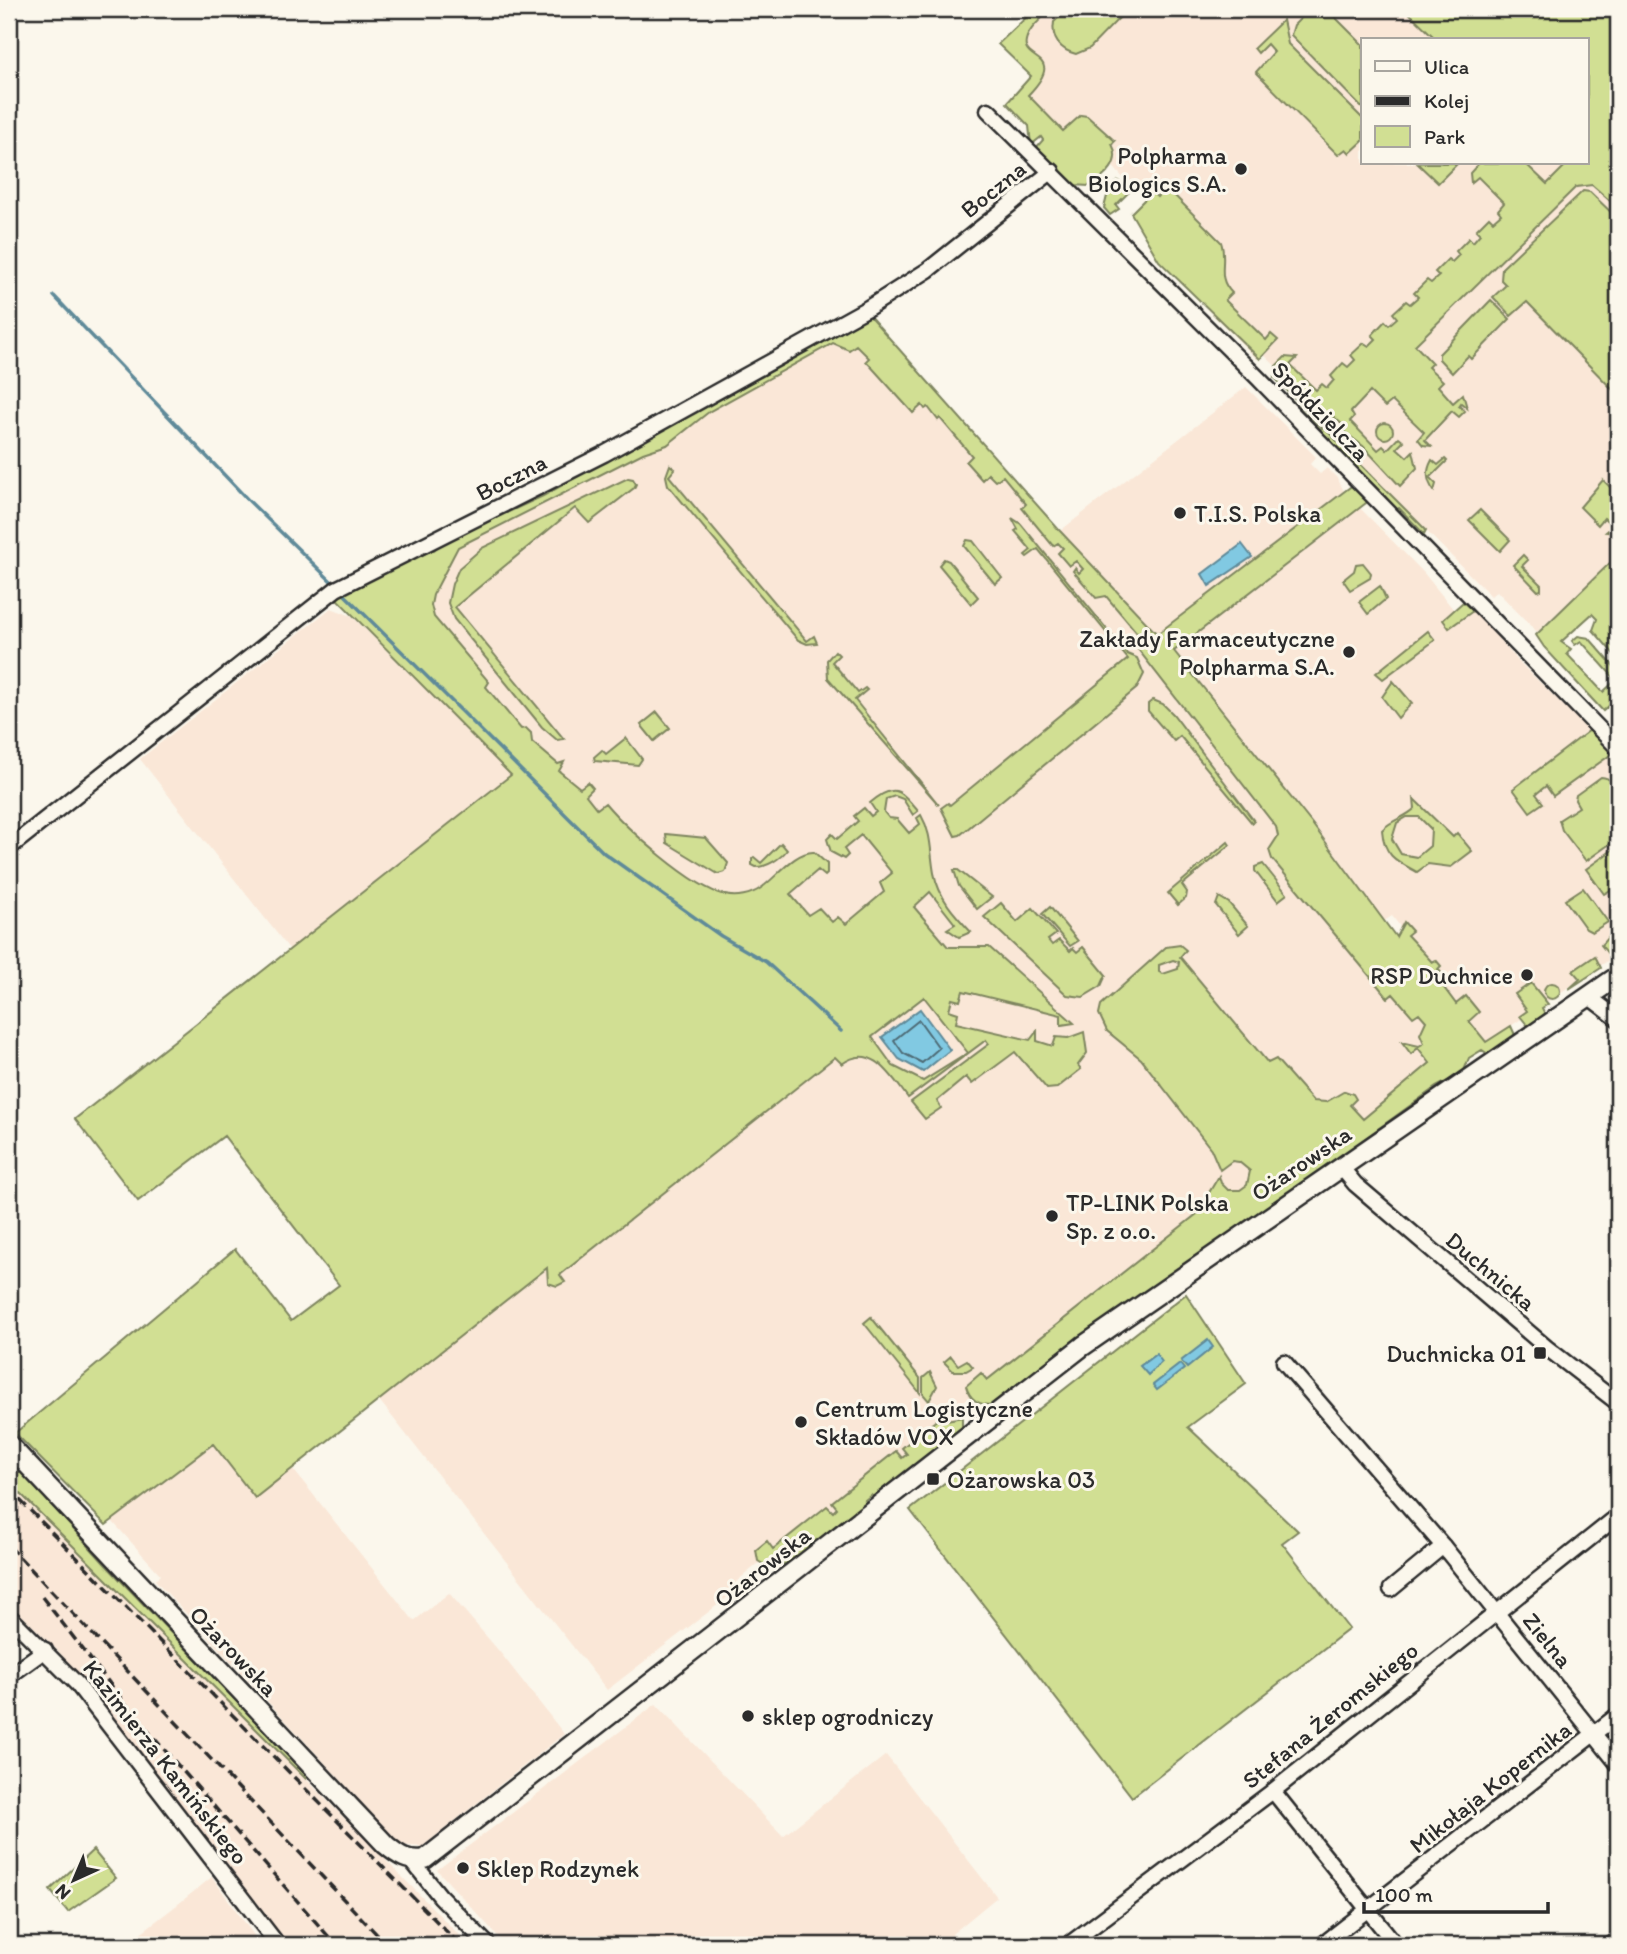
<svg xmlns="http://www.w3.org/2000/svg" width="1627" height="1954" font-family="Itim,sans-serif">
  <style>
    .built { fill: #fae7d7 }
    .green { fill: #d1df93; stroke: #7e855f; stroke-width: 2; fill-rule: evenodd }
    .water { fill: #81c9e2; stroke: #5f8a99; stroke-width: 2 }
    .lines { fill: none; stroke-linecap: round; stroke-linejoin: round }
    .shore { stroke: #4d6a74; stroke-width: 2 }
    .stream { stroke: #5f8a99; stroke-width: 3.5 }
    .minor-casing { stroke: #2b2b2b; stroke-width: 19 }
    .major-casing { stroke: #2b2b2b; stroke-width: 23 }
    .minor { stroke: #fbf7ec; stroke-width: 14 }
    .major { stroke: #fbf7ec; stroke-width: 18 }
    .rail { stroke: #2b2b2b; stroke-width: 3.5; stroke-dasharray: 10 5; stroke-linecap: butt }
    .poi-dot { fill: #2b2b2b; stroke: #fbf7ec; stroke-width: 2.5 }
    .labels { text-anchor: middle; dominant-baseline: central; stroke-width: 6; stroke-linejoin: round; paint-order: stroke }
    .poi-label { font-size: 24px; fill: #2b2b2b; stroke: #fbf7ec; text-anchor: start }
    .street-label { font-size: 24px; fill: #2b2b2b; stroke: #fbf7ec }
  </style>
  <rect width="100%" height="100%" fill="#fbf7ec"/>
  <filter id="ink" filterUnits="userSpaceOnUse"><feTurbulence type="fractalNoise" baseFrequency=".0143" numOctaves="2"/><feDisplacementMap in="SourceGraphic" scale="14" xChannelSelector="R" yChannelSelector="G"/><feConvolveMatrix kernelMatrix="1 2 1 2 8 2 1 2 1" color-interpolation-filters="sRGB"/></filter>
  <g filter="url(#ink)">
    <g class="built">
      <polygon points="1035,9 1417,9 1449,40 1363,40 1363,163 1574,163 1587,169 1618,199 1618,555 1537,632 1497,591 1491,596 1323,427 1274,377 1280,370 1264,355 1257,359 1206,308 1209,305 1151,194 1149,196 1140,186 1135,191 1107,160 1045,141 1007,101 1031,76 998,44"/>
      <polygon points="871,319 1060,531 1246,387 1316,457 1310,464 1320,474 1327,468 1337,478 1344,491 1157,634 1467,1054 975,1392 952,1411 956,1422 774,1563 764,1559 736,1582 737,1590 607,1690 379,1400 838,1038 610,847 370,586 456,544"/>
      <polygon points="1360,508 1423,572 1454,610 1463,602 1479,616 1518,661 1618,758 1618,954 1481,1046 1396,937 1400,934 1399,925 1392,916 1384,921 1313,825 1174,650"/>
      <polygon points="331,608 352,616 511,775 290,950 140,759"/>
      <polygon points="214,1444 255,1498 292,1468 414,1621 449,1593 499,1651 564,1734 422,1847 401,1845 155,1580 161,1575 112,1521"/>
      <polygon points="9,1482 142,1612 469,1945 288,1945 110,1712 58,1651 9,1603"/>
      <polygon points="656,1704 783,1836 886,1755 997,1897 952,1934 954,1938 945,1945 506,1945 437,1870"/>
      <polygon points="212,1877 261,1945 125,1945 177,1905"/>
    </g>
    <g class="green">
      <path d="M1035 9H1052C1044 16 1034 24 1029 33 1011 65 1072 49 1028 95L1063 131 1081 115 1087 116 1115 141 1112 144C1122 162 1106 177 1089 186L1073 185 1035 149 1043 140 1041 137 1031 145 1029 126 1007 103 1031 76 998 44Z"/>
      <path d="M1067 9H1114L1121 16 1090 48 1076 54C1060 50 1051 39 1054 22Z"/>
      <polygon points="1310,9 1327,9 1363,45 1363,109 1291,35 1294,25"/>
      <polygon points="1405,9 1618,9 1618,208 1592,185 1576,187 1415,345 1432,363 1428,367 1443,381 1438,386 1453,403 1463,394 1467,408 1461,403 1459,406 1465,411 1459,417 1452,411 1425,440 1431,446 1423,445 1418,439 1424,432 1392,401 1385,407 1370,392 1351,412 1354,417 1350,421 1378,450 1383,446 1387,450 1399,437 1404,441 1397,448 1407,457 1413,451 1417,468 1400,486 1363,446 1343,431 1345,427 1334,417 1323,427 1426,530 1424,534 1399,508 1396,510 1270,383 1269,378 1321,429 1323,427 1274,377 1280,371 1276,366 1285,357 1297,358 1290,365 1316,390 1322,384 1327,388 1334,380 1331,376 1343,363 1348,367 1355,360 1351,355 1364,343 1369,346 1376,339 1372,335 1385,321 1389,325 1397,318 1393,313 1406,301 1410,304 1418,297 1414,293 1427,280 1431,283 1439,276 1435,272 1448,259 1452,262 1459,255 1456,251 1469,238 1473,242 1480,234 1476,230 1489,217 1493,221 1501,214 1498,210 1504,203 1478,177 1471,183 1470,173 1479,163 1525,163 1547,184 1564,167 1560,163 1587,163 1587,40 1437,40"/>
      <polygon points="1283,20 1288,44 1363,119 1363,141 1350,153 1346,149 1338,155 1256,72 1274,52 1267,44 1258,53 1254,48"/>
      <polygon points="1417,163 1458,163 1438,183"/>
      <polygon points="1118,181 1129,192 1116,205 1119,209 1110,215 1104,208 1108,192"/>
      <path d="M1166 187 1221 242C1228 262 1215 276 1232 293L1225 300 1266 340 1271 334 1278 340 1260 359 1159 261 1131 213 1152 192 1157 197Z"/>
      <polygon points="1583,191 1590,192 1618,219 1618,395 1527,302 1511,316 1493,297 1506,285 1501,280 1502,268"/>
      <polygon points="1491,300 1510,319 1471,359 1468,356 1452,373 1439,359 1439,354"/>
      <path d="M867 313 1060 531 1157 634 1354 484 1370 500 1174 651 1313 825 1396 937 1404 922 1412 931 1407 935 1432 962 1436 960 1441 966 1438 969 1447 980 1442 985 1456 1004 1466 996 1479 1012 1469 1021 1486 1042 1511 1026 1515 1035 1488 1054 1482 1050 1469 1058 1463 1073 1436 1087 995 1405C980 1406 970 1401 966 1386L981 1373 987 1380 1212 1202 1207 1196 1219 1176 1221 1183 1228 1190H1240L1247 1185 1250 1171 1239 1162 1232 1161 1220 1170 1211 1149 1141 1059 1107 1031 1099 1014 1101 1005 1166 947 1180 945 1186 950 1180 957 1268 1063 1276 1059 1313 1101 1326 1102 1345 1091 1353 1094 1356 1099 1350 1105 1363 1119 1430 1063 1418 1048 1411 1054 1402 1042 1419 1046 1424 1043 1420 1034 1426 1021 1419 1013 1413 1017 1393 994 1388 998 1272 859 1269 850 1278 836 1276 827 1134 644 1138 634 1106 596 1096 598 1073 571 1075 568 1079 573 1083 569 1076 561 1069 566 1058 553 1063 548 1058 543 1053 546 1022 508 1026 504 1003 476 995 481 988 474 982 480 966 462 972 456 940 418 938 420 928 407 925 409 922 405 913 413 866 361 869 358 856 345 849 350 833 343 710 411 667 445 643 453 458 547 433 595 431 605 434 617 489 682 486 687 521 729 526 728 531 733 532 742 558 764 564 762 559 771 580 788 588 782 593 788 586 795 597 809 605 803C626 828 693 888 725 895 736 898 751 895 761 888 776 878 795 851 814 852L827 864V874L825 876 818 870 790 894 808 915 819 908 832 922 838 917 846 924 884 892 880 883 892 873 861 835 844 849 848 855 844 859 831 852 827 839 832 834 837 839 858 821 854 816 864 808 871 816 876 812 870 803C895 782 900 790 918 811L913 815 903 799 895 796 886 799 884 812 889 818 897 819 909 833 920 824 917 818 921 815C932 834 930 851 934 873 939 898 954 914 971 932L959 937 947 929 955 924 930 892 914 907 948 947H989L1074 1023 1061 1025V1015L963 991 960 1001 952 999 949 1010 958 1013 956 1023 1030 1040 1037 1031V1041L1053 1046 1056 1037 1068 1038 1084 1032 1087 1053 1078 1065 1081 1069 1057 1088 1047 1089 1015 1052 972 1084 966 1077 937 1101 941 1108 925 1119 911 1102 989 1044 986 1040 908 1098C892 1077 872 1041 842 1064L835 1057 560 1275 565 1282 557 1286 548 1283 547 1268 255 1498 213 1444 106 1525 15 1433 235 1249 291 1321 339 1285 224 1136 138 1201 75 1119 511 775 335 597 363 578 434 550 442 543 543 496ZM1173 960 1179 962 1178 969 1163 974 1159 972V965ZM924 997 968 1053 923 1081 893 1066 872 1037Z"/>
      <circle cx="1385" cy="431" r="8"/>
      <path d="M1445 459 1447 461 1430 478 1436 484 1434 491C1426 480 1426 471 1432 460L1438 465Z"/>
      <polygon points="670,465 675,469 669,476 807,641 814,636 817,643 807,644 798,640 668,485 666,476"/>
      <polygon points="628,478 633,479 636,484 634,488 589,523 575,508 455,607 564,739 557,740 542,727 454,619 448,603 452,584 459,568 482,548"/>
      <polygon points="1603,480 1618,495 1616,507 1618,518 1614,518 1618,523 1618,533 1606,532 1613,526 1604,518 1598,525 1580,507"/>
      <polygon points="1480,510 1510,540 1500,551 1469,520"/>
      <polygon points="1012,518 1021,524 1127,654 1137,658 1144,674 1137,688 960,835 955,836 941,808 948,803 950,805 1128,659 1038,549 1027,557 1025,555 1031,550 1015,531 1018,529"/>
      <polygon points="967,540 973,541 1002,578 995,584 964,546"/>
      <polygon points="1523,555 1528,560 1522,566 1541,585 1541,590 1538,591 1513,565"/>
      <polygon points="1618,555 1618,659 1593,630 1597,619 1592,614 1561,642 1571,649 1567,654 1603,692 1616,680 1581,641 1575,645 1572,641 1578,636 1589,638 1618,671 1618,698 1603,711 1544,647 1536,635"/>
      <polygon points="944,559 949,561 978,597 971,604 939,565"/>
      <polygon points="1363,563 1371,573 1370,578 1350,590 1343,580 1354,571 1356,564"/>
      <polygon points="1380,586 1386,599 1368,614 1359,602"/>
      <polygon points="1463,602 1473,611 1449,628 1443,620"/>
      <polygon points="1428,631 1435,640 1383,679 1376,673"/>
      <polygon points="835,651 839,655 832,662 858,693 865,688 867,690 855,700 939,805 828,678 827,660"/>
      <polygon points="1393,681 1412,703 1398,718 1382,697"/>
      <polygon points="1153,700 1163,704 1173,714 1254,821 1252,823 1180,736 1174,741 1148,711 1148,704"/>
      <polygon points="657,712 670,728 654,741 641,725"/>
      <polygon points="1590,730 1613,753 1553,796 1546,786 1536,794 1543,803 1530,812 1513,789"/>
      <polygon points="626,738 642,759 638,765 595,761 594,757 602,750 606,754"/>
      <path d="M1601 777C1626 778 1618 821 1618 838L1586 861 1562 830 1559 820 1579 807 1575 800 1576 795Z"/>
      <path d="M1414 799 1453 837 1457 833 1472 851 1451 867 1428 864 1417 872C1396 861 1384 856 1382 830 1392 819 1406 818 1415 808ZM1407 817H1419L1431 829 1430 846 1417 857 1401 854 1392 839 1397 823Z"/>
      <polygon points="666,834 706,838 728,863 725,872 718,874 667,843"/>
      <polygon points="1228,842 1230,845 1182,885 1187,892 1186,898 1178,905 1168,893"/>
      <path d="M781 843 787 850C780 859 767 867 756 867L752 865V859L754 857 761 863Z"/>
      <polygon points="1618,846 1618,890 1614,888 1604,894 1586,869"/>
      <polygon points="1263,864 1287,894 1278,901 1255,871 1255,867"/>
      <polygon points="954,870 958,870 992,897 977,909 959,886"/>
      <polygon points="1583,888 1608,922 1592,932 1586,929 1565,900"/>
      <polygon points="1219,897 1229,903 1248,926 1239,934 1216,905"/>
      <polygon points="1001,903 1017,922 1033,908 1056,934 1048,940 1052,945 1059,940 1070,951 1073,948 1077,952 1083,947 1106,975 1101,986 1083,997 1067,995 984,917"/>
      <polygon points="1050,907 1078,941 1070,946 1042,914"/>
      <polygon points="1609,936 1618,946 1618,956 1613,960 1601,945"/>
      <polygon points="1595,956 1601,968 1569,989 1580,979 1573,971"/>
      <polygon points="1531,983 1548,1004 1542,1008 1545,1014 1528,1026 1520,1016 1527,1011 1515,994"/>
      <circle cx="1552" cy="991" r="8"/>
      <polygon points="1186,1294 1246,1384 1188,1427 1298,1531 1282,1543 1349,1629 1132,1797 910,1510"/>
      <polygon points="871,1317 920,1378 920,1393 864,1323"/>
      <polygon points="951,1356 958,1365 967,1360 973,1367 966,1371 953,1371 944,1362"/>
      <polygon points="930,1372 937,1386 929,1401 923,1394 923,1378"/>
      <polygon points="962,1417 962,1429 958,1437 885,1494 882,1491 874,1498 871,1495 865,1500 867,1502 838,1525 841,1528 787,1563 769,1568 758,1561 756,1550 767,1541 773,1549 827,1506 833,1512 837,1508 832,1502 896,1451 902,1458 907,1454 902,1448 939,1418 942,1421"/>
      <polygon points="9,1458 105,1564 308,1776 306,1779 9,1482"/>
      <polygon points="93,1850 116,1878 68,1912 50,1890"/>
    </g>
    <g class="water">
      <polygon points="1242,544 1252,557 1209,586 1202,574"/>
      <polygon points="920,1009 950,1050 923,1072 899,1059 882,1037"/>
      <polygon points="1208,1340 1213,1347 1187,1368 1181,1361"/>
      <polygon points="1156,1354 1162,1362 1148,1375 1140,1366"/>
      <polygon points="1180,1364 1184,1369 1157,1390 1153,1385"/>
    </g>
    <g class="lines">
      <polygon class="shore" points="919,1020 939,1048 922,1063 903,1053 894,1040"/>
      <g class="stream">
        <polyline points="54,296 250,502 331,581"/>
        <polyline points="345,595 604,853 721,936 766,962 841,1031"/>
      </g>
      <g class="minor-casing">
        <g id="minor">
          <polyline points="988,110 1258,378 1618,748"/>
          <polyline points="9,848 336,589 604,454 868,308 928,270 1052,171"/>
          <polyline points="1588,996 1618,1019"/>
          <polyline points="1341,1167 1355,1184 1547,1348 1618,1403"/>
          <polyline points="1284,1362 1443,1546 1618,1764"/>
          <polyline points="1391,1589 1443,1546"/>
          <polyline points="9,1616 77,1684 278,1945"/>
          <polyline points="9,1676 45,1650"/>
          <polyline points="1273,1791 1396,1945"/>
          <polyline points="412,1861 440,1896 488,1945"/>
          <polyline points="1068,1945 1273,1791 1618,1516"/>
          <polyline points="1322,1945 1618,1715"/>
          <polyline points="1610,1945 1618,1939"/>
        </g>
      </g>
      <g class="major-casing">
        <path id="major" d="M9 1445 386 1845C399 1856 408 1862 425 1859L1083 1346 1618 976"/>
      </g>
      <use href="#minor" class="minor"/>
      <use href="#major" class="major"/>
      <g class="rail">
        <polyline points="9,1489 460,1945"/>
        <polyline points="9,1546 387,1945"/>
        <polyline points="42,1597 139,1721 336,1945"/>
      </g>
    </g>
  </g>
  <g class="poi-dot">
    <circle cx="1241" cy="169" r="7"/>
    <circle cx="1180" cy="513" r="7"/>
    <circle cx="1349" cy="652" r="7"/>
    <circle cx="1527" cy="975" r="7"/>
    <circle cx="1052" cy="1216" r="7"/>
    <rect x="1533" y="1346" width="14" height="14" rx="3.5"/>
    <circle cx="801" cy="1422" r="7"/>
    <rect x="926" y="1472" width="14" height="14" rx="3.5"/>
    <circle cx="748" cy="1716" r="7"/>
    <circle cx="463" cy="1868" r="7"/>
  </g>
  <g class="labels">
    <g class="poi-label">
      <text x="1227" y="155" text-anchor="end">Polpharma<tspan x="1227" dy="28">Biologics S.A.</tspan></text>
      <text x="1194" y="513">T.I.S. Polska</text>
      <text x="1335" y="638" text-anchor="end">Zakłady Farmaceutyczne<tspan x="1335" dy="28">Polpharma S.A.</tspan></text>
      <text x="1513" y="975" text-anchor="end">RSP Duchnice</text>
      <text x="1066" y="1202">TP-LINK Polska<tspan x="1066" dy="28">Sp. z o.o.</tspan></text>
      <text x="1526" y="1353" text-anchor="end">Duchnicka 01</text>
      <text x="815" y="1408">Centrum Logistyczne<tspan x="815" dy="28">Składów VOX</tspan></text>
      <text x="947" y="1479">Ożarowska 03</text>
      <text x="762" y="1716">sklep ogrodniczy</text>
      <text x="477" y="1868">Sklep Rodzynek</text>
    </g>
    <g class="street-label">
      <text transform="translate(993 189) rotate(-39)">Boczna</text>
      <text transform="translate(1321 411) rotate(46)">Spółdzielcza</text>
      <text transform="translate(511 477) rotate(-27)">Boczna</text>
      <text transform="translate(1301 1163) rotate(-34)">Ożarowska</text>
      <text transform="translate(1491 1271) rotate(40)">Duchnicka</text>
      <text transform="translate(762 1567) rotate(-38)">Ożarowska</text>
      <text transform="translate(1548 1640) rotate(51)">Zielna</text>
      <text transform="translate(234 1651) rotate(46)">Ożarowska</text>
      <text transform="translate(1330 1715) rotate(-39)">Stefana Żeromskiego</text>
      <text transform="translate(166 1762) rotate(52)">Kazimierza Kamińskiego</text>
      <text transform="translate(1490 1787) rotate(-38)">Mikołaja Kopernika</text>
    </g>
  </g>
  <rect width="1627" height="1954" fill="none" stroke="#fbf7ec" stroke-width="35"/>
  <rect x="18" y="18" width="1592" height="1919" fill="none" stroke="#2b2b2b" stroke-width="2.5" filter="url(#ink)"/>
  <rect x="1361" y="38" width="228" height="126" fill="#fbf7ec" stroke="#a8a59f" stroke-width="2"/>
  <rect x="1375" y="61" width="35" height="10" fill="#fbf7ec" stroke="#a8a59f" stroke-width="2"/>
  <text x="1424" y="74" font-size="21" fill="#2b2b2b">Ulica</text>
  <rect x="1375" y="96" width="35" height="10" fill="#2b2b2b" stroke="#a8a59f" stroke-width="2"/>
  <text x="1424" y="108" font-size="21" fill="#2b2b2b">Kolej</text>
  <rect x="1375" y="126" width="35" height="21" fill="#d1df93" stroke="#a8a59f" stroke-width="2"/>
  <text x="1424" y="144" font-size="21" fill="#2b2b2b">Park</text>
  <g transform="translate(74 1880) rotate(224)" stroke="#fbf7ec" stroke-width="5" paint-order="stroke">
  <path d="M0-5L12 26L0 18L-12 26Z" fill="#2b2b2b"/>
  <text y="-10" font-size="19" font-weight="bold" text-anchor="middle" fill="#2b2b2b">N</text>
  </g>
  <path d="M1364 1902v10h184v-10" fill="none" stroke="#2b2b2b" stroke-width="3.5"/>
  <text x="1375" y="1902" font-size="21" fill="#2b2b2b" stroke="#fbf7ec" stroke-width="5" paint-order="stroke">100 m</text>
</svg>
